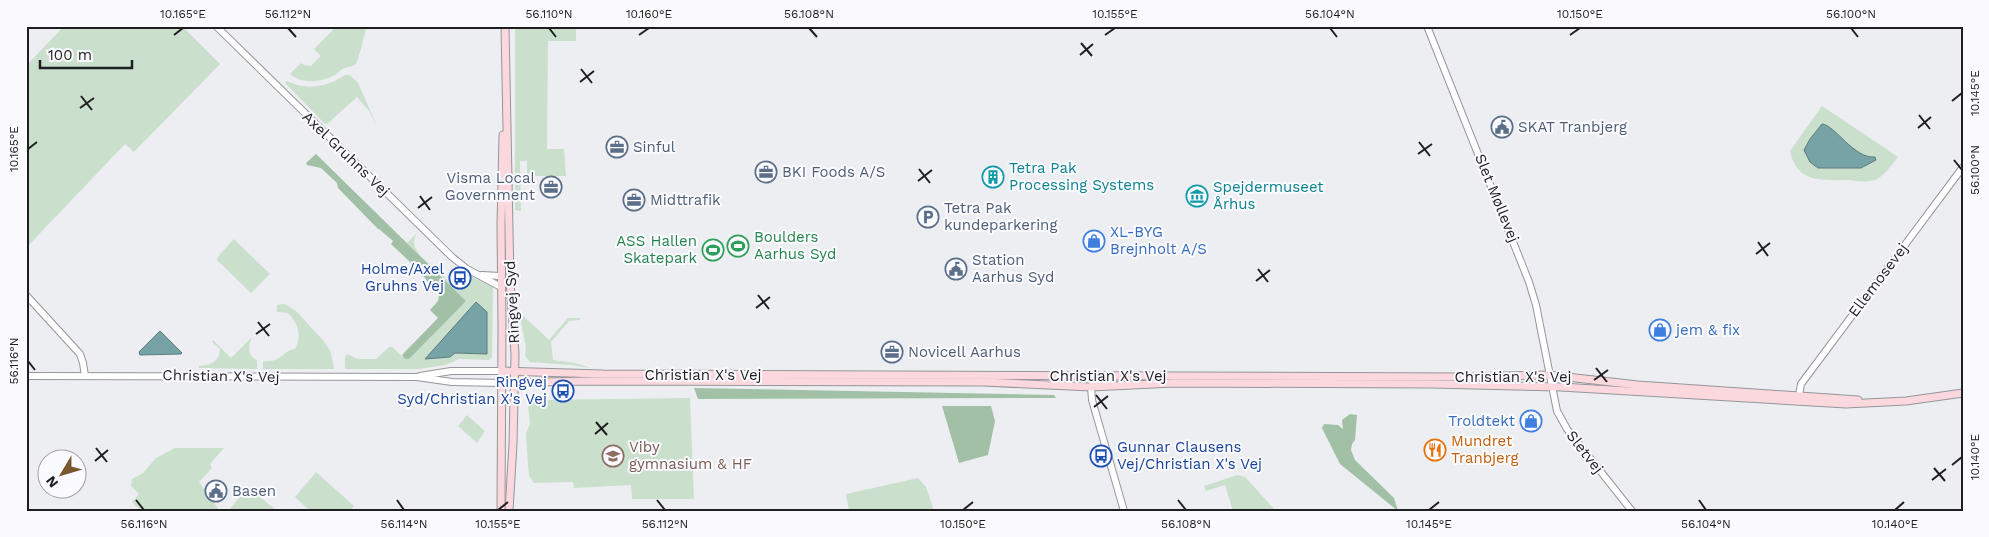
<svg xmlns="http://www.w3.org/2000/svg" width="1989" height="537" font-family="'Work Sans',sans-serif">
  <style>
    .green { fill: #cae0cd; fill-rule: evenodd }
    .forest { fill: #a1c0a6 }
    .water { fill: #76a3a6; stroke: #5c7b7e }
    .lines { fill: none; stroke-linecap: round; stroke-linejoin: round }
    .tertiary-casing { stroke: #95969a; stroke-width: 8 }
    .secondary-casing { stroke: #95969a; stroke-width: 9 }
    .tertiary { stroke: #fff; stroke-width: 6 }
    .secondary { stroke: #fbd8dd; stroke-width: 7 }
    .ticks { fill: none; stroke: #1f1f21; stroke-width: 2 }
    .labels { text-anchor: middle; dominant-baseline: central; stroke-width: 4; stroke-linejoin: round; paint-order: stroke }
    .service-label { font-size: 15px; fill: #4e5e75; stroke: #fbfbff; text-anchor: start }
    .street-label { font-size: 15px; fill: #1f1f21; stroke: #fbfbff }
    .culture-label { font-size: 15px; fill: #0d838f; stroke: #fbfbff; text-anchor: start }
    .shop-label { font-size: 15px; fill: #366cbe; stroke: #fbfbff; text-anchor: start }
    .leisure-label { font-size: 15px; fill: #27864d; stroke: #fbfbff; text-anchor: start }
    .transit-label { font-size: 15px; fill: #164399; stroke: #fbfbff; text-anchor: end }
    .food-label { font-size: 15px; fill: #c56008; stroke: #fbfbff; text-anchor: start }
    .education-label { font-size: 15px; fill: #785e54; stroke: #fbfbff; text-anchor: start }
    .neatline { fill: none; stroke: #1f1f21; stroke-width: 2 }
    .ticks-label { font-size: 12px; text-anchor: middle; fill: #1f1f21 }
  </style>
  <rect width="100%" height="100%" fill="#edeef2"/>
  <g class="green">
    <polygon points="64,26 182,26 220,64 134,152 125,144 26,248 26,66"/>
    <path d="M337 26H367C365 32 358 62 356 64 353 67 349 66 345 68 341 69 338 73 335 75 322 82 302 85 290 74L301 63 304 65 311 66 321 56 314 49Z"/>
    <polygon points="515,26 576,26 576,41 548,41 547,149 564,149 566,176 527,176 527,161 520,161 521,211 515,210"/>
    <path d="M345 75H350L358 83 377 126 369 111 357 97 327 124H325L285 83 287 81C306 91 327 87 345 75Z"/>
    <path d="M1822 106 1898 157C1892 164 1885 175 1877 179 1870 183 1857 181 1849 180 1823 180 1797 184 1790 151Z"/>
    <path d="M418 232C401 252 444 271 450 284L457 283 458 278 459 279 463 278V277H472L493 287 492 357 489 360 459 359 445 365 420 369H345V358L347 354 358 359H376L389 347H392L405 359 466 301 407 243ZM476 302 487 354 455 353 450 357 425 359Z"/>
    <polygon points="234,239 270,274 251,293 217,260 220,254"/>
    <path d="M284 304C299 310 304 320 314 331 327 344 332 349 334 369H263V361C282 363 283 350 295 349 302 336 298 323 288 313L277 312V305Z"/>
    <polygon points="519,312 549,340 568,318 580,318 580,320 569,321 551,342 553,360 575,363 591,368 571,365 530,362 525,356 526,347"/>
    <path d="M252 337C248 346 247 356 257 360V369L199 368V366C211 365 219 362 220 349L212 342 213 340 231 358Z"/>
    <polygon points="690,398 694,499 632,499 631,485 574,488 573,482 534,483 529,476 528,465 526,433 530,424 528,405 531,400"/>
    <polygon points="467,415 485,431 477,443 458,426"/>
    <polygon points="175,448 224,448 210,464 212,468 199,482 220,511 141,511 132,502 139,494 131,486 132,479 143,473 156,458"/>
    <polygon points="316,472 354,506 350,511 310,511 295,497"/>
    <polygon points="1237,475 1245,477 1276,511 1233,511 1225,485 1206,491 1204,486"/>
    <polygon points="918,478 926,487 934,511 849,511 846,494"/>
    <polygon points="248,487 277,511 228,511"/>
  </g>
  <g class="forest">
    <path d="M316 154 466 301 409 359H405L402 355 438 318 430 310 438 301 440 292H433C428 276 403 256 391 244L393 241 379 229H378L338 188 337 183 321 168 307 165 306 163Z"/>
    <polygon points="694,388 1054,395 1056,398 698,399"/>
    <polygon points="942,406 991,406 995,421 988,455 959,463"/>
    <polygon points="1350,414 1357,415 1355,440 1352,444 1351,450 1355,460 1394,498 1398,511 1340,464 1322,428 1324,424 1338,425 1343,429 1342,420"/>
  </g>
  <g class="water">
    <path d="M1822 124C1835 125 1854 159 1875 157L1876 160 1861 168H1818L1810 162 1804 150 1810 139Z"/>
    <polygon points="476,302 487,312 487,354 455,353 450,357 425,359"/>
    <polygon points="160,331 182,353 181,354 140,355 139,352"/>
  </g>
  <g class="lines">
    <g class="tertiary-casing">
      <g id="tertiary">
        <polyline points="216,26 452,257 467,269 501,287"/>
        <polyline points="1427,26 1529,282 1536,305 1557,411 1567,429 1632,511"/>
        <polyline points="482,275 500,276"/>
        <polyline points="26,295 80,354 83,363 85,376"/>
        <polyline points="26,376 417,377 452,382 502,383"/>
        <polyline points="420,376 451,371 502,371"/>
        <polyline points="1091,387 1092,400 1124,511"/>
        <polyline points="1799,396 1801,384 1810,372 1963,167"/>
      </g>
    </g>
    <g class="secondary-casing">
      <g id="secondary">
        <polyline points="505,26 510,281 515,354 513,444 509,511"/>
        <polyline points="502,371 603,374 1463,377 1549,375 1638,385 1858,400"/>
        <polyline points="502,383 589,381 983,382 1091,387 1174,383 1432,384 1561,387 1846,404 1906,401 1963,393"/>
        <polyline points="1092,386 1098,381 1113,380"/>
        <polyline points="501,511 502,327 501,225 503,135"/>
      </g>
    </g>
    <use href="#tertiary" class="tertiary"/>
    <use href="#secondary" class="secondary"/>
  </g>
  <path class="ticks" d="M288 28 296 37M549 28 556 37M809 28 817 37M1330 28 1337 37M1851 28 1858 37M174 35 183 28M639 35 649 28M1105 35 1115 28M1570 35 1580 28M1081 43 1092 56M1080 55 1093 44M581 69 592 83M580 82 594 71M81 96 92 110M1952 101 1962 93M80 108 94 98M1919 115 1930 129M1918 128 1931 117M1419 142 1430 156M28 149 37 142M1418 154 1432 144M1954 160 1962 170M919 169 930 183M918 181 932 170M420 196 430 210M418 208 432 197M1758 242 1768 256M1756 254 1770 243M1258 269 1268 282M1256 281 1270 270M758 295 769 309M756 308 770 297M258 322 269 336M256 334 270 324M28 361 35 370M1596 368 1607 382M1594 380 1608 370M1096 395 1107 409M1094 407 1108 396M596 422 607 435M595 434 608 423M96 448 107 462M95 461 108 450M1952 465 1962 457M1934 468 1945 481M1932 480 1946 469M136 500 144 510M397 500 404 510M657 500 665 510M1178 500 1186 510M1699 500 1706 510M498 510 508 502M963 510 973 502M1429 510 1439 502M1895 510 1904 502"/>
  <defs>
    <g id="civic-ring" transform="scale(1.125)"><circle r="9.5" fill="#fbfbff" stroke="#5c6f8a" stroke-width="1.5"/><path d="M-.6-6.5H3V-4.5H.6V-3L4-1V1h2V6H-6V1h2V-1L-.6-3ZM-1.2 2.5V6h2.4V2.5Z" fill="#5c6f8a"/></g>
    <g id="office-ring" transform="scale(1.125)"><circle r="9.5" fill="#fbfbff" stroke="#5c6f8a" stroke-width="1.5"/><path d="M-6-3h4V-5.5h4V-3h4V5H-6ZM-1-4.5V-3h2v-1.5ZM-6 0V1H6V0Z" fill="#5c6f8a"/></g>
    <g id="building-ring" transform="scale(1.125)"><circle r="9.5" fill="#fbfbff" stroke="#0f9aa8" stroke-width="1.5"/><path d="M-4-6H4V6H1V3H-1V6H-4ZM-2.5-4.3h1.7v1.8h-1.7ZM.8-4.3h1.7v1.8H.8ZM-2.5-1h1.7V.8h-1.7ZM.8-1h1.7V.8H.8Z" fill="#0f9aa8"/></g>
    <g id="museum-ring" transform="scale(1.125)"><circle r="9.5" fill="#fbfbff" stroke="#0f9aa8" stroke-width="1.5"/><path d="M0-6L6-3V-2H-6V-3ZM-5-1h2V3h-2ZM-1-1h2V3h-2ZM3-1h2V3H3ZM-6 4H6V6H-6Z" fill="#0f9aa8"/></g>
    <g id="parking-ring" transform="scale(1.125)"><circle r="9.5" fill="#fbfbff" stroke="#5c6f8a" stroke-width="1.5"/><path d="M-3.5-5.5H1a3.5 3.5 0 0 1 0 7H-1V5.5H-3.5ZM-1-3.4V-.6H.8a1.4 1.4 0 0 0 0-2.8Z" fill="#5c6f8a"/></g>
    <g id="shop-ring" transform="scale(1.125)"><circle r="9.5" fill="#fbfbff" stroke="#3f7fe0" stroke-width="1.5"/><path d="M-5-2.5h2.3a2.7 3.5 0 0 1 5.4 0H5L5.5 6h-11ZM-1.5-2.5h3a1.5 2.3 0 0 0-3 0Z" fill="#3f7fe0"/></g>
    <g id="stadium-ring" transform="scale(1.125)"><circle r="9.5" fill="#fbfbff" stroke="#2e9e5b" stroke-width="1.5"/><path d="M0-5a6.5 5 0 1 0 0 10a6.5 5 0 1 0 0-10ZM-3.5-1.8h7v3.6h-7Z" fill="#2e9e5b"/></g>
    <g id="bus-ring" transform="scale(1.125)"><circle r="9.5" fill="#fbfbff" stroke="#1a4fb4" stroke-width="1.5"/><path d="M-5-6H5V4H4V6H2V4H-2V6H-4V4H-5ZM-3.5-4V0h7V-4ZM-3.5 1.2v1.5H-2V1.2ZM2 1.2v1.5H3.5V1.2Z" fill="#1a4fb4"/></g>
    <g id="restaurant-ring" transform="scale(1.125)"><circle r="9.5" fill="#fbfbff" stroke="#e8710a" stroke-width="1.5"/><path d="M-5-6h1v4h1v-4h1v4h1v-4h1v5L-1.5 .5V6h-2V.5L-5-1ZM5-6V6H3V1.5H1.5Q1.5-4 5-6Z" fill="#e8710a"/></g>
    <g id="university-ring" transform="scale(1.125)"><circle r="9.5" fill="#fbfbff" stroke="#8d6e63" stroke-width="1.5"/><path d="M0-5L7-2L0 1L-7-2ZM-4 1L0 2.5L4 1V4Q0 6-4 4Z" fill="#8d6e63"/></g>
  </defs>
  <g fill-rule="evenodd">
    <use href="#civic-ring" x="1502" y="127"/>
    <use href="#office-ring" x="617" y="147"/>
    <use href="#office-ring" x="766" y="172"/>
    <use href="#building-ring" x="993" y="177"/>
    <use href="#office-ring" x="551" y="187"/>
    <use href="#museum-ring" x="1197" y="196"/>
    <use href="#office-ring" x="634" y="200"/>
    <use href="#parking-ring" x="928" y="217"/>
    <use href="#shop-ring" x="1094" y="241"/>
    <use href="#stadium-ring" x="738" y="246"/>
    <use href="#stadium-ring" x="713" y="250"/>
    <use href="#civic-ring" x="956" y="269"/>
    <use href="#bus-ring" x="460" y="278"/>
    <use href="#shop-ring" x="1660" y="330"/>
    <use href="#office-ring" x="892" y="352"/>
    <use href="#bus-ring" x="563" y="391"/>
    <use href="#shop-ring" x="1531" y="421"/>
    <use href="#restaurant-ring" x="1435" y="450"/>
    <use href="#university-ring" x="613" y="456"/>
    <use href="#bus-ring" x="1101" y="456"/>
    <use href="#civic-ring" x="216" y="491"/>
  </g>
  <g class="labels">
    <g class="service-label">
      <text x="1518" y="127">SKAT Tranbjerg</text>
      <text x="633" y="147">Sinful</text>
      <text x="782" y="172">BKI Foods A/S</text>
      <text x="535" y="178" text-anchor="end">Visma Local<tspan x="535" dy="17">Government</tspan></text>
      <text x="650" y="200">Midttrafik</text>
      <text x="944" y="208">Tetra Pak<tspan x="944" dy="17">kundeparkering</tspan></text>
      <text x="972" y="260">Station<tspan x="972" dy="17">Aarhus Syd</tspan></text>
      <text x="908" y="352">Novicell Aarhus</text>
      <text x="232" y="491">Basen</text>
    </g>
    <g class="street-label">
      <text transform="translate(346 154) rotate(44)">Axel Gruhns Vej</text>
      <text transform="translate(1497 198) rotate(68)">Slet Møllevej</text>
      <text transform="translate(1878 280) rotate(-53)">Ellemosevej</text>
      <text transform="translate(512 302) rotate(-93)">Ringvej Syd</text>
      <text x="703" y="375">Christian X's Vej</text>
      <text transform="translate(221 376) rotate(1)">Christian X's Vej</text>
      <text x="1108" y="376">Christian X's Vej</text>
      <text x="1513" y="377">Christian X's Vej</text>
      <text transform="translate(1585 452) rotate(52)">Sletvej</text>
    </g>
    <g class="culture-label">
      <text x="1009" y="168">Tetra Pak<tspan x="1009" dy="17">Processing Systems</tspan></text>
      <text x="1213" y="187">Spejdermuseet<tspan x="1213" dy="17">Århus</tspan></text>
    </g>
    <g class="shop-label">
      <text x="1110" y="232">XL-BYG<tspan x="1110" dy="17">Brejnholt A/S</tspan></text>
      <text x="1676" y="330">jem &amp; fix</text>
      <text x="1515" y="421" text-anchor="end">Troldtekt</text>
    </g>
    <g class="leisure-label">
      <text x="754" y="237">Boulders<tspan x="754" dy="17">Aarhus Syd</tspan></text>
      <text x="697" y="241" text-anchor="end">ASS Hallen<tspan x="697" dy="17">Skatepark</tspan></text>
    </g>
    <g class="transit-label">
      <text x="444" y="269">Holme/Axel<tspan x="444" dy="17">Gruhns Vej</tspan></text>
      <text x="547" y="382">Ringvej<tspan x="547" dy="17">Syd/Christian X's Vej</tspan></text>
      <text x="1117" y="447" text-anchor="start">Gunnar Clausens<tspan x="1117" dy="17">Vej/Christian X's Vej</tspan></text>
    </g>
    <g class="food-label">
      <text x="1451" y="441">Mundret<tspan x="1451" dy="17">Tranbjerg</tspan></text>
    </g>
    <g class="education-label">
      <text x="629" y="447">Viby<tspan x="629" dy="17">gymnasium &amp; HF</tspan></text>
    </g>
  </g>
  <rect width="1989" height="537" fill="none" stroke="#fbfbff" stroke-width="55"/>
  <g transform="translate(62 474) rotate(232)"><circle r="24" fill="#fbfbff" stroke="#a3a3a6"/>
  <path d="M0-4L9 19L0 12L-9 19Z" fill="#7a582f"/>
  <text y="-8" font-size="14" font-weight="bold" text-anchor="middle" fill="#1f1f21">N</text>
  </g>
  <path d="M40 60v8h92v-8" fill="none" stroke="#1f1f21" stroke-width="2.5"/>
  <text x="48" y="60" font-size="15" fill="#1f1f21" stroke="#fbfbff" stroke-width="4" paint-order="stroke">100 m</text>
  <rect x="28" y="28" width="1934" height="482" class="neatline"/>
  <g class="ticks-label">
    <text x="183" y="18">10.165°E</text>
    <text x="288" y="18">56.112°N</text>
    <text x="549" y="18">56.110°N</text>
    <text x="649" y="18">10.160°E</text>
    <text x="809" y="18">56.108°N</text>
    <text x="1115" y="18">10.155°E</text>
    <text x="1330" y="18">56.104°N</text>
    <text x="1580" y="18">10.150°E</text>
    <text x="1851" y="18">56.100°N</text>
    <text transform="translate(1975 93) rotate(-90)" y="4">10.145°E</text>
    <text transform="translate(14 149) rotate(-90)" y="4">10.165°E</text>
    <text transform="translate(1975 170) rotate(-90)" y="4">56.100°N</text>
    <text transform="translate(14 361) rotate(-90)" y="4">56.116°N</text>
    <text transform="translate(1975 457) rotate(-90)" y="4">10.140°E</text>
    <text x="144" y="528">56.116°N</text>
    <text x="404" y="528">56.114°N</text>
    <text x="498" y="528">10.155°E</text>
    <text x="665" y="528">56.112°N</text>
    <text x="963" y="528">10.150°E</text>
    <text x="1186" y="528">56.108°N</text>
    <text x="1429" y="528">10.145°E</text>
    <text x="1706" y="528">56.104°N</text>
    <text x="1895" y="528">10.140°E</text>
  </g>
</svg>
